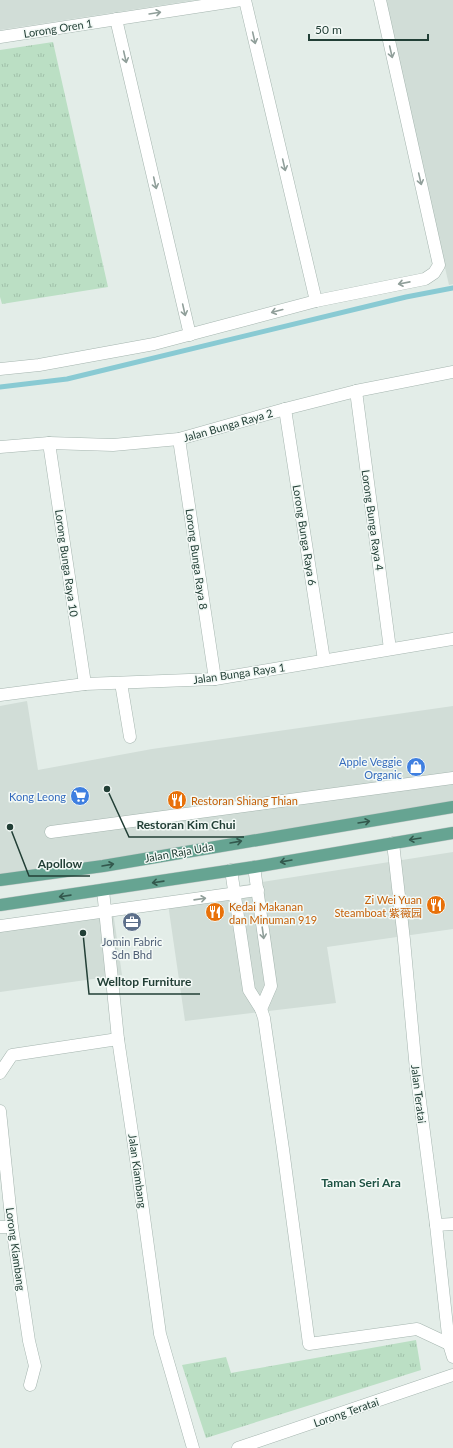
<svg xmlns="http://www.w3.org/2000/svg" width="453" height="1448" font-family="Lato,'Noto Sans SC',sans-serif">
  <style>
    .built { fill: #d1ddd7 }
    .grass { fill: url(#grass-tufts) }
    .lines { fill: none; stroke-linecap: round; stroke-linejoin: round }
    .stream { stroke: #89cad3; stroke-width: 5 }
    .street-casing { stroke: #a5b5af; stroke-width: 13 }
    .primary-casing { stroke: #c1c9c7; stroke-width: 13 }
    .street { stroke: #fff; stroke-width: 12 }
    .primary { stroke: #66a492; stroke-width: 12 }
    .oneway { stroke: #909f9a }
    .oneway2 { stroke: #33584d }
    .labels { text-anchor: middle; dominant-baseline: central; stroke-width: 3; stroke-linejoin: round; paint-order: stroke }
    .street-label { font-size: 11px; fill: #223f36; stroke: #f3f9f6 }
    .shop-label { font-size: 11px; fill: #366cbe; stroke: #f3f9f6; text-anchor: end }
    .food-label { font-size: 11px; fill: #c56008; stroke: #f3f9f6; text-anchor: start }
    .service-label { font-size: 11px; fill: #4e5e75; stroke: #f3f9f6 }
    .neighbourhood-label { font-size: 12px; font-weight: bold; fill: #1d5243; stroke: #f3f9f6 }
    .leader { fill: none; stroke: #223f36; stroke-width: 1.5 }
    .callout-dot { fill: #223f36; stroke: #f3f9f6; stroke-width: 1.5 }
    .callout-label { font-size: 12px; text-anchor: middle; font-weight: bold; fill: #223f36; stroke: #f3f9f6; stroke-width: 3; stroke-linejoin: round; paint-order: stroke }
  </style>
  <defs>
    <pattern id="grass-tufts" width="24" height="20" patternUnits="userSpaceOnUse"><rect width="24" height="20" fill="#bbdfc4"/><path d="M3 7l-1-3M5 7V3M7 7l1-3M15 17l-1-3M17 17v-4M19 17l1-3" fill="none" stroke="#a0c0a9"/></pattern>
  </defs>
  <rect width="100%" height="100%" fill="#e3ede8"/>
  <g class="built">
    <polygon points="0,0 196,0 0,30"/>
    <polygon points="383,0 453,0 453,284 449,285"/>
    <polygon points="27,701 38,770 152,749 453,706 453,802 202,849 0,877 0,706"/>
    <polygon points="453,852 453,929 327,947 336,1003 185,1021 167,897"/>
    <polygon points="112,904 122,975 0,992 0,920"/>
  </g>
  <g class="grass">
    <polygon points="53,42 108,287 2,304 0,297 0,50"/>
    <polygon points="416,1340 421,1370 206,1438 182,1365 226,1357 231,1373"/>
  </g>
  <g class="lines">
    <polyline class="stream" points="0,387 67,379 406,297 453,288"/>
    <g class="street-casing">
      <g id="street">
        <polyline points="245,0 316,301"/>
        <polyline points="116,19 190,335"/>
        <polyline points="0,37 241,0"/>
        <polyline points="0,369 39,365 154,344 316,301 425,279 434,273 439,265 380,0"/>
        <polyline points="356,391 390,649"/>
        <polyline points="285,409 324,660"/>
        <polyline points="179,439 215,679"/>
        <polyline points="49,443 85,684"/>
        <polyline points="0,447 49,443 113,445 179,439 285,409 356,391 453,372"/>
        <polyline points="121,683 130,737"/>
        <polyline points="0,695 85,684 215,679 453,639"/>
        <polyline points="51,832 453,778"/>
        <polyline points="393,843 404,940 416,1070 436,1225 446,1317 449,1344 453,1357"/>
        <polyline points="254,867 271,986 261,1009"/>
        <polyline points="231,870 249,990 261,1009 264,1018 283,1149 309,1344 417,1329 449,1344"/>
        <polyline points="103,890 118,1039 137,1166 160,1334 193,1448"/>
        <polyline points="0,926 258,890"/>
        <polyline points="0,1073 12,1055 118,1039"/>
        <polyline points="0,1111 12,1227 29,1341 35,1366 30,1385"/>
        <polyline points="436,1225 453,1224"/>
        <polyline points="0,1227 12,1227"/>
        <polyline points="238,1448 453,1375"/>
      </g>
    </g>
    <g class="primary-casing">
      <g id="primary">
        <polyline points="0,880 103,866 453,807"/>
        <polyline points="0,905 254,867 453,833"/>
      </g>
    </g>
    <use href="#street" class="street"/>
    <use href="#primary" class="primary"/>
  </g>
  <defs><path id="oneway-shaft" d="M-6 0H5M1.5-3L5.5 0L1.5 3" fill="none" stroke-width="1.6" stroke-linecap="round" stroke-linejoin="round"/></defs>
  <g class="oneway">
    <use href="#oneway-shaft" transform="translate(155 13) rotate(-9)"/>
    <use href="#oneway-shaft" transform="translate(254 38) rotate(77)"/>
    <use href="#oneway-shaft" transform="translate(391 52) rotate(77)"/>
    <use href="#oneway-shaft" transform="translate(125 57) rotate(77)"/>
    <use href="#oneway-shaft" transform="translate(284 165) rotate(77)"/>
    <use href="#oneway-shaft" transform="translate(420 179) rotate(77)"/>
    <use href="#oneway-shaft" transform="translate(155 183) rotate(77)"/>
    <use href="#oneway-shaft" transform="translate(404 283) rotate(169)"/>
    <use href="#oneway-shaft" transform="translate(184 310) rotate(77)"/>
    <use href="#oneway-shaft" transform="translate(277 311) rotate(165)"/>
    <use href="#oneway-shaft" transform="translate(200 899) rotate(-8)"/>
    <use href="#oneway-shaft" transform="translate(263 933) rotate(82)"/>
  </g>
  <g class="oneway2">
    <use href="#oneway-shaft" transform="translate(364 822) rotate(-9)"/>
    <use href="#oneway-shaft" transform="translate(415 839) rotate(171)"/>
    <use href="#oneway-shaft" transform="translate(236 842) rotate(-10)"/>
    <use href="#oneway-shaft" transform="translate(286 861) rotate(170)"/>
    <use href="#oneway-shaft" transform="translate(108 865) rotate(-10)"/>
    <use href="#oneway-shaft" transform="translate(158 882) rotate(172)"/>
    <use href="#oneway-shaft" transform="translate(65 896) rotate(172)"/>
  </g>
  <defs>
    <g id="shop-disc" transform="scale(1)"><circle r="9.5" fill="#3f7fe0" stroke="#f3f9f6"/><path d="M-5-2.5h2.3a2.7 3.5 0 0 1 5.4 0H5L5.5 6h-11ZM-1.5-2.5h3a1.5 2.3 0 0 0-3 0Z" fill="#fff"/></g>
    <g id="supermarket-disc" transform="scale(1)"><circle r="9.5" fill="#3f7fe0" stroke="#f3f9f6"/><path d="M-6-5.5h2.5l.6 2H6L4.5 2H-2.5L-4.4-4H-6ZM-1.5 3.2a1.3 1.3 0 1 0 .1 0ZM3 3.2a1.3 1.3 0 1 0 .1 0Z" fill="#fff"/></g>
    <g id="restaurant-disc" transform="scale(1)"><circle r="9.5" fill="#e8710a" stroke="#f3f9f6"/><path d="M-5-6h1v4h1v-4h1v4h1v-4h1v5L-1.5 .5V6h-2V.5L-5-1ZM5-6V6H3V1.5H1.5Q1.5-4 5-6Z" fill="#fff"/></g>
    <g id="office-disc" transform="scale(1)"><circle r="9.5" fill="#5c6f8a" stroke="#f3f9f6"/><path d="M-6-3h4V-5.5h4V-3h4V5H-6ZM-1-4.5V-3h2v-1.5ZM-6 0V1H6V0Z" fill="#fff"/></g>
  </defs>
  <g fill-rule="evenodd">
    <use href="#shop-disc" x="416" y="767"/>
    <use href="#supermarket-disc" x="80" y="796"/>
    <use href="#restaurant-disc" x="177" y="800"/>
    <use href="#restaurant-disc" x="436" y="905"/>
    <use href="#restaurant-disc" x="215" y="912"/>
    <use href="#office-disc" x="132" y="922"/>
  </g>
  <g class="labels">
    <g class="street-label">
      <text transform="translate(58 28) rotate(-9)">Lorong Oren 1</text>
      <text transform="translate(228 425) rotate(-16)">Jalan Bunga Raya 2</text>
      <text transform="translate(373 520) rotate(82)">Lorong Bunga Raya 4</text>
      <text transform="translate(305 535) rotate(81)">Lorong Bunga Raya 6</text>
      <text transform="translate(197 559) rotate(82)">Lorong Bunga Raya 8</text>
      <text transform="translate(67 563) rotate(82)">Lorong Bunga Raya 10</text>
      <text transform="translate(239 673) rotate(-8)">Jalan Bunga Raya 1</text>
      <text transform="translate(179 852) rotate(-10)">Jalan Raja Uda</text>
      <text transform="translate(419 1094) rotate(83)">Jalan Teratai</text>
      <text transform="translate(138 1171) rotate(82)">Jalan Kiambang</text>
      <text transform="translate(16 1249) rotate(82)">Lorong Kiambang</text>
      <text transform="translate(346 1412) rotate(-19)">Lorong Teratai</text>
    </g>
    <g class="shop-label">
      <text x="402" y="761">Apple Veggie<tspan x="402" dy="13">Organic</tspan></text>
      <text x="66" y="796">Kong Leong</text>
    </g>
    <g class="food-label">
      <text x="191" y="800">Restoran Shiang Thian</text>
      <text x="422" y="899" text-anchor="end">Zi Wei Yuan<tspan x="422" dy="13">Steamboat 紫薇园</tspan></text>
      <text x="229" y="906">Kedai Makanan<tspan x="229" dy="13">dan Minuman 919</tspan></text>
    </g>
    <g class="service-label">
      <text x="132" y="941">Jomin Fabric<tspan x="132" dy="13">Sdn Bhd</tspan></text>
    </g>
    <g class="neighbourhood-label">
      <text x="361" y="1182">Taman Seri Ara</text>
    </g>
  </g>
  <path class="leader" d="M107 789L129 837H244M10 827L29 876H90M83 933L89 994H200"/>
  <g class="callout-dot">
    <circle cx="107" cy="789" r="4"/>
    <circle cx="10" cy="827" r="4"/>
    <circle cx="83" cy="933" r="4"/>
  </g>
  <g class="callout-label">
    <text x="186" y="829">Restoran Kim Chui</text>
    <text x="60" y="868">Apollow</text>
    <text x="144" y="986">Welltop Furniture</text>
  </g>
  <path d="M309 34v6h119v-6" fill="none" stroke="#223f36" stroke-width="2"/>
  <text x="315" y="34" font-size="12" fill="#223f36" stroke="#f3f9f6" stroke-width="3" paint-order="stroke">50 m</text>
</svg>
